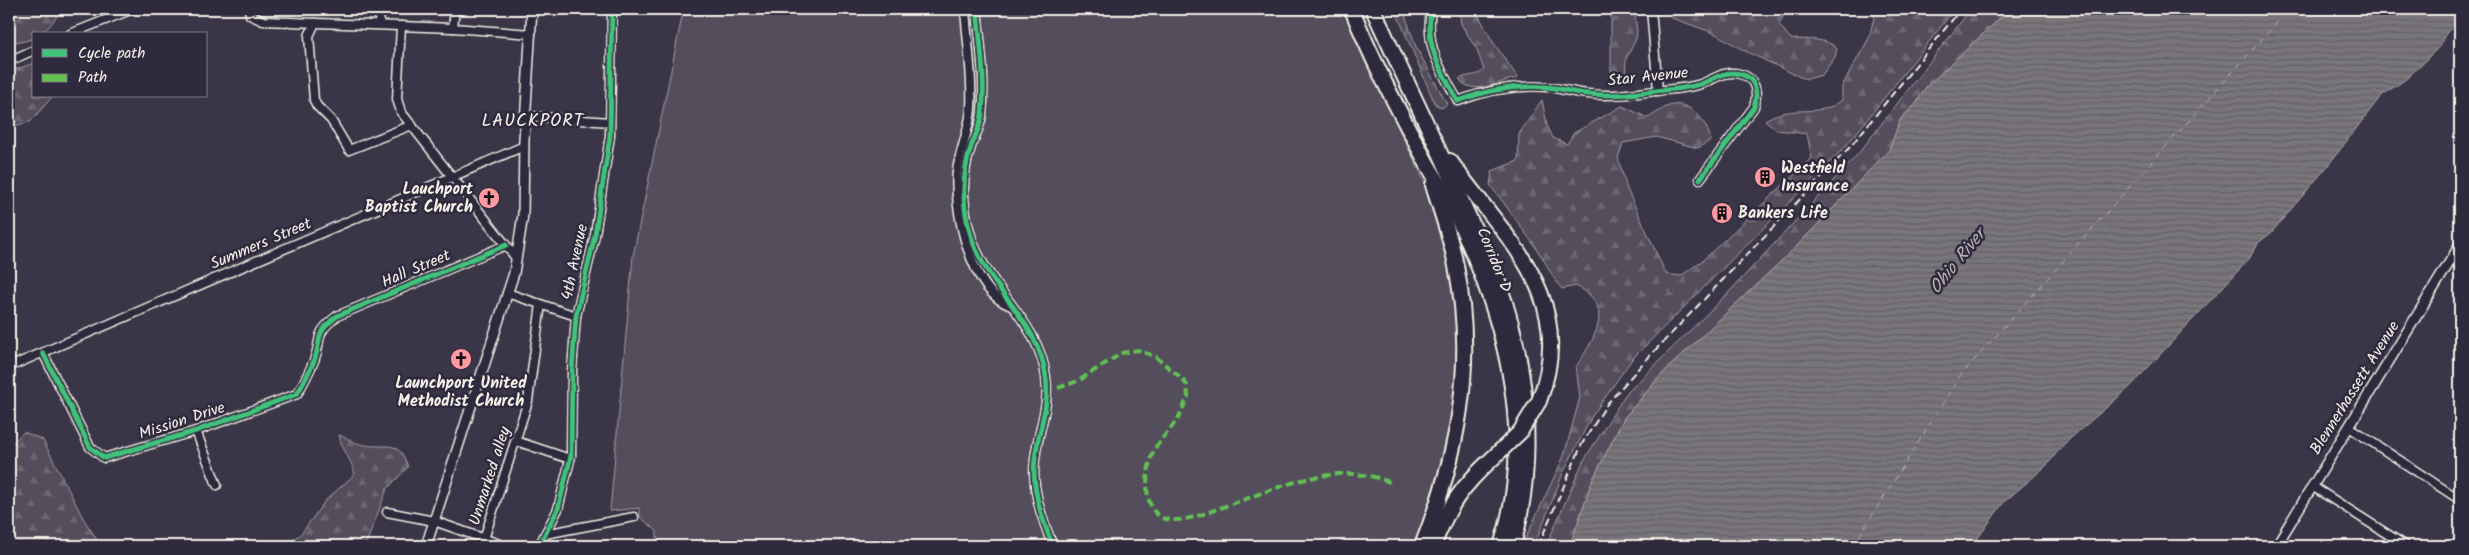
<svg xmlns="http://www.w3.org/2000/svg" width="2469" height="555" font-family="Kalam,sans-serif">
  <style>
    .forest { fill: url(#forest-firs); stroke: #a4a0a2 }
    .park { fill: #534e5c; stroke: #a4a0a2 }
    .water { fill: url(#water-rules); stroke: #aaa6a7 }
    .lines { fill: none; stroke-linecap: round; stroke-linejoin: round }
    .ferry { stroke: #b6b2b2; stroke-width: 1; stroke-dasharray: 6 5; stroke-linecap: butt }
    .minor-casing { stroke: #f4f1e8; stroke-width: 11 }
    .tertiary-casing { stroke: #f4f1e8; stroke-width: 12 }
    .motorway-casing { stroke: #f4f1e8; stroke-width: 18 }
    .minor { stroke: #2f2a3d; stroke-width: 8 }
    .tertiary { stroke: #2f2a3d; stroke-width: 9 }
    .motorway { stroke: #2f2a3d; stroke-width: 14 }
    .rail { stroke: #f4f1e8; stroke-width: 2; stroke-dasharray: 8 4; stroke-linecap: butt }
    .motorway-bridge-casing { stroke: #f4f1e8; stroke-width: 18; stroke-linecap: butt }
    .motorway-bridge { stroke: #2f2a3d; stroke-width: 14 }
    .quiet { stroke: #63c152; stroke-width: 4; stroke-dasharray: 8 4; stroke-linecap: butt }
    .cycleway-casing { stroke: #2f2a3d; stroke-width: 8 }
    .cycleway { stroke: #40c37c; stroke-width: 5 }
    .labels { text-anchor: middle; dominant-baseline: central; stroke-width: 5; stroke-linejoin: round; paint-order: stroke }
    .street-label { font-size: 16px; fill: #f4f1e8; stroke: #2f2a3d }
    .poi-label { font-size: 16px; font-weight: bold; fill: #f4f1e8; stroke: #2f2a3d; text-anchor: start }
    .neighbourhood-label { font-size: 18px; letter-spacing: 1px; fill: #f4f1e8; stroke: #2f2a3d }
    .water-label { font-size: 18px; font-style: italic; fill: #b6b2b2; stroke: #2f2a3d }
  </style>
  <defs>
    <pattern id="forest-firs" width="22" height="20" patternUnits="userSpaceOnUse" patternTransform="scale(1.25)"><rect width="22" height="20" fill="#534e5c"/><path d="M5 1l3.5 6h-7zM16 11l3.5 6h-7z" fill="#6c6873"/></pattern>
    <pattern id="water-rules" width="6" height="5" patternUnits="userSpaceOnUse" patternTransform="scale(1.25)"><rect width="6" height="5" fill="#78747b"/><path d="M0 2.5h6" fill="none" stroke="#636063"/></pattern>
  </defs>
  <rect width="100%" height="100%" fill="#3b3647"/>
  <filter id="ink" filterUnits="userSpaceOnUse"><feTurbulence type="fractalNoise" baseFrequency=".02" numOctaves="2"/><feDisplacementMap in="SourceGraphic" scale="10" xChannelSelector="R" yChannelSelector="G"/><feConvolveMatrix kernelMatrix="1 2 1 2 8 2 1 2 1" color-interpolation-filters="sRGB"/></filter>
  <g filter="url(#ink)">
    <g class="forest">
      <path d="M9 9H64C54 17 48 34 34 34V38L21 42 9 41Z"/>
      <polygon points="1395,9 1403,9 1416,47 1447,104 1442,108 1435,104"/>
      <path d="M1459 9H1475L1493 42 1518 78C1500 80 1473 98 1459 79 1468 74 1477 77 1484 70L1477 50 1461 24Z"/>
      <polygon points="1613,9 1634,9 1637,31 1636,39 1626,59 1625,81 1618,82 1612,77 1611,70 1611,14"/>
      <path d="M1668 9H1787L1779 25 1791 39C1806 40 1827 37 1837 49L1835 57 1822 75 1807 79 1800 77 1745 51 1714 33 1672 18Z"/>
      <path d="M1876 9H1955L1846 146 1632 359 1592 416 1564 471 1534 546H1522L1564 456 1580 397 1576 367C1594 339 1617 306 1576 286L1562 289C1553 279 1549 268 1542 257 1525 232 1508 208 1490 185L1492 171 1518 161 1519 134 1542 100 1547 125 1553 138 1567 144 1574 133 1622 106 1648 118C1655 114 1665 106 1673 105 1693 102 1707 123 1711 140L1698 148 1656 137 1623 143 1618 158 1627 189 1666 274 1681 276 1703 260 1812 158 1807 134 1777 130 1765 120C1792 103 1820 119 1842 100V86L1869 38Z"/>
      <polygon points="1971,9 2010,9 1926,87 1916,104 1901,118 1889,150 1794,249 1665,371 1624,418 1592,481 1570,546 1546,546 1583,462 1625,395 1731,290 1858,154"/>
      <polygon points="34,63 34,96 53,96 30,122 9,127 9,72"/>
      <polygon points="24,432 43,440 83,518 101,546 9,546 9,446"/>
      <path d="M339 435C347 438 356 444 365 445 389 449 398 438 408 467L387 489 366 544 360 546H259L289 542 301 534 325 501 355 474C351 459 342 450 339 435Z"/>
    </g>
    <polygon class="park" points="692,9 1345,9 1367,63 1434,201 1454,274 1462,341 1455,414 1442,479 1417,546 657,546 657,531 640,517 639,508 610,511 633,256 683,12"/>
    <path class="water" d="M2010 9H2460C2460 26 2443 30 2441 45L2406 79 2381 96 2326 168 2271 233 2258 243 2249 259 2129 388 2064 444 2046 466 2004 502 1972 546H1570L1592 481 1624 418 1665 371 1794 249 1889 150 1901 118 1916 104 1926 87Z"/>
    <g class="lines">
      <polyline class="ferry" points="1853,546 1960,376 2289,9"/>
      <g class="minor-casing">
        <g id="minor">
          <polyline points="249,9 250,15 263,21 453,28 531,34"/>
          <path d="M965 9C967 41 973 75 971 108 970 129 960 149 957 171 953 208 970 292 1011 306"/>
          <path d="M977 9C980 43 986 80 982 114 981 126 975 136 971 147 962 174 962 204 970 232 984 287 1039 319 1046 377 1050 406 1038 430 1035 459 1031 488 1042 519 1053 546"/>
          <path d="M1431 9C1425 48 1440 68 1458 101 1487 90 1515 85 1547 87 1560 88 1574 93 1588 94 1613 97 1638 93 1664 90 1676 89 1689 88 1701 84 1715 79 1724 70 1740 74 1757 78 1758 94 1754 107L1700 179"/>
          <polyline points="1651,9 1658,91"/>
          <polyline points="315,23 309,36 314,100 317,106 331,120 349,150 412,125"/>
          <polyline points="379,24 380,9"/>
          <polyline points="401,26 397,99 401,112 516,258"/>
          <polyline points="453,28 455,9"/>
          <polyline points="70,34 133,9"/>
          <polyline points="9,61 34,50"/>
          <polyline points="526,116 610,122"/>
          <polyline points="507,293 576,316"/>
          <path d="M43 353 90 447 104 458 196 431 297 394C304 383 309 372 314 361 323 337 313 335 337 316L506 245"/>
          <polyline points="9,367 524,146"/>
          <polyline points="2349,427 2460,500"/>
          <polyline points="196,431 217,485"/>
          <polyline points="516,441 570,459"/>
          <polyline points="2312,486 2406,546"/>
          <polyline points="387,512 434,521 505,546"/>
          <polyline points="545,534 634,517"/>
          <polyline points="484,539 528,401 541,304"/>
          <polyline points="539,546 558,509 571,456 572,371 576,316 595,235 610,136 612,9"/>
        </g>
      </g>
      <g class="tertiary-casing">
        <g id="tertiary">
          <polyline points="426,546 514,273 523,215 524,139 532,9"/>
          <polyline points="2276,546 2460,245"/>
        </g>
      </g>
      <g class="motorway-casing">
        <g id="motorway">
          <path d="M1352 9C1372 61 1398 109 1424 158 1432 174 1443 188 1451 204 1502 309 1539 431 1501 546"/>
          <path d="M1373 9C1401 71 1431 132 1459 195 1470 222 1484 247 1495 274 1528 360 1537 457 1513 546"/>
          <path d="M1450 161C1505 239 1579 297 1539 401"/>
          <path d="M1422 546C1458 454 1476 365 1456 266 1451 238 1441 212 1433 185"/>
          <path d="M1433 546C1449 505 1461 487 1494 457"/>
        </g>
      </g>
      <use href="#minor" class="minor"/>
      <use href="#tertiary" class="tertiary"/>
      <use href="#motorway" class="motorway"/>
      <polyline class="rail" points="1538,546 1582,444 1607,404 1644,362 1850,147 1961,9"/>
      <g class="motorway-bridge-casing">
        <polyline id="motorway-bridge" points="1494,457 1520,432 1539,401"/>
      </g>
      <use href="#motorway-bridge" class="motorway-bridge"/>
      <path class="quiet" d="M1058 388 1078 381 1122 353 1138 350 1156 357 1181 378 1187 385 1188 397 1178 419 1155 448C1145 468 1139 519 1172 520 1188 521 1205 513 1220 508 1275 490 1334 458 1392 483"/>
      <g class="cycleway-casing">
        <g id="cycleway">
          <path d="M977 9C980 43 986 80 982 114 981 126 975 136 971 147 962 174 962 204 970 232 984 287 1039 319 1046 377 1050 406 1038 430 1035 459 1031 488 1042 519 1053 546"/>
          <path d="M1431 9C1425 48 1440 68 1458 101 1487 90 1515 85 1547 87 1560 88 1574 93 1588 94 1613 97 1638 93 1664 90 1676 89 1689 88 1701 84 1715 79 1724 70 1740 74 1757 78 1758 94 1754 107L1700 179"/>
          <path d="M43 353 90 447 104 458 196 431 297 394C304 383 309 372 314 361 323 337 313 335 337 316L506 245"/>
          <polyline points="539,546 558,509 571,456 572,371 576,316 595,235 610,136 612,9"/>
        </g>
      </g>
      <use href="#cycleway" class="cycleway"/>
    </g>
  </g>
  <defs>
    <g id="building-disc" transform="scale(1.125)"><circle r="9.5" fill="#ff9aa2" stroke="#2f2a3d"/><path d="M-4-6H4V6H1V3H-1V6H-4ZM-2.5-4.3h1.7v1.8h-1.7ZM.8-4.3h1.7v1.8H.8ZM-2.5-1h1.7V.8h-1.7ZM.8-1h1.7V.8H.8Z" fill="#111"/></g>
    <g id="church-disc" transform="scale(1.125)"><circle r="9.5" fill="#ff9aa2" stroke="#2f2a3d"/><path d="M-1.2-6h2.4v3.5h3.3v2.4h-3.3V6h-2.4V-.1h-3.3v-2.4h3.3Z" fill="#111"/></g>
  </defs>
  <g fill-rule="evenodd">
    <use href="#building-disc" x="1765" y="177"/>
    <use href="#church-disc" x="489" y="198"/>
    <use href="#building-disc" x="1722" y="213"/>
    <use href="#church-disc" x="461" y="359"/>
  </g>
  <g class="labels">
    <g class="street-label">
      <text transform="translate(1648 77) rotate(-6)">Star Avenue</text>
      <text transform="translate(261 244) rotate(-23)">Summers Street</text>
      <text transform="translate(1494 260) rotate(68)">Corridor D</text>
      <text transform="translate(575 262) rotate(-78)">4th Avenue</text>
      <text transform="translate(416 269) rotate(-23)">Hall Street</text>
      <text transform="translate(2355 388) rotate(-58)">Blennerhassett Avenue</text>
      <text transform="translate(182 421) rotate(-18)">Mission Drive</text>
      <text transform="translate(490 476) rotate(-72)">Unmarked alley</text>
    </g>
    <g class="poi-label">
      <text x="1781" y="168">Westfield<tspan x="1781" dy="18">Insurance</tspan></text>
      <text x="473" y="189" text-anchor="end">Lauchport<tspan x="473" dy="18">Baptist Church</tspan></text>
      <text x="1738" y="213">Bankers Life</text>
      <text x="461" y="383" text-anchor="middle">Launchport United<tspan x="461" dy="18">Methodist Church</tspan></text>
    </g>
    <g class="neighbourhood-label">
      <text x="533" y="121">LAUCKPORT</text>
    </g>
    <g class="water-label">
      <text transform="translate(1958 262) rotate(-51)">Ohio River</text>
    </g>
  </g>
  <rect width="2469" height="555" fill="none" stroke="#2f2a3d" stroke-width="30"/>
  <rect x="15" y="15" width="2439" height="525" fill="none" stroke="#f4f1e8" stroke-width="2" filter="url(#ink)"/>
  <rect x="32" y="32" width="175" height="65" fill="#2f2a3d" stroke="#7e7a81"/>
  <rect x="42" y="49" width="25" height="8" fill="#40c37c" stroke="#7e7a81"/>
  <text x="78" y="58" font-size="15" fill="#f4f1e8">Cycle path</text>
  <rect x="42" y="74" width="25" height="8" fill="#63c152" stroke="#7e7a81"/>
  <text x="78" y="82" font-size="15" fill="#f4f1e8">Path</text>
</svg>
